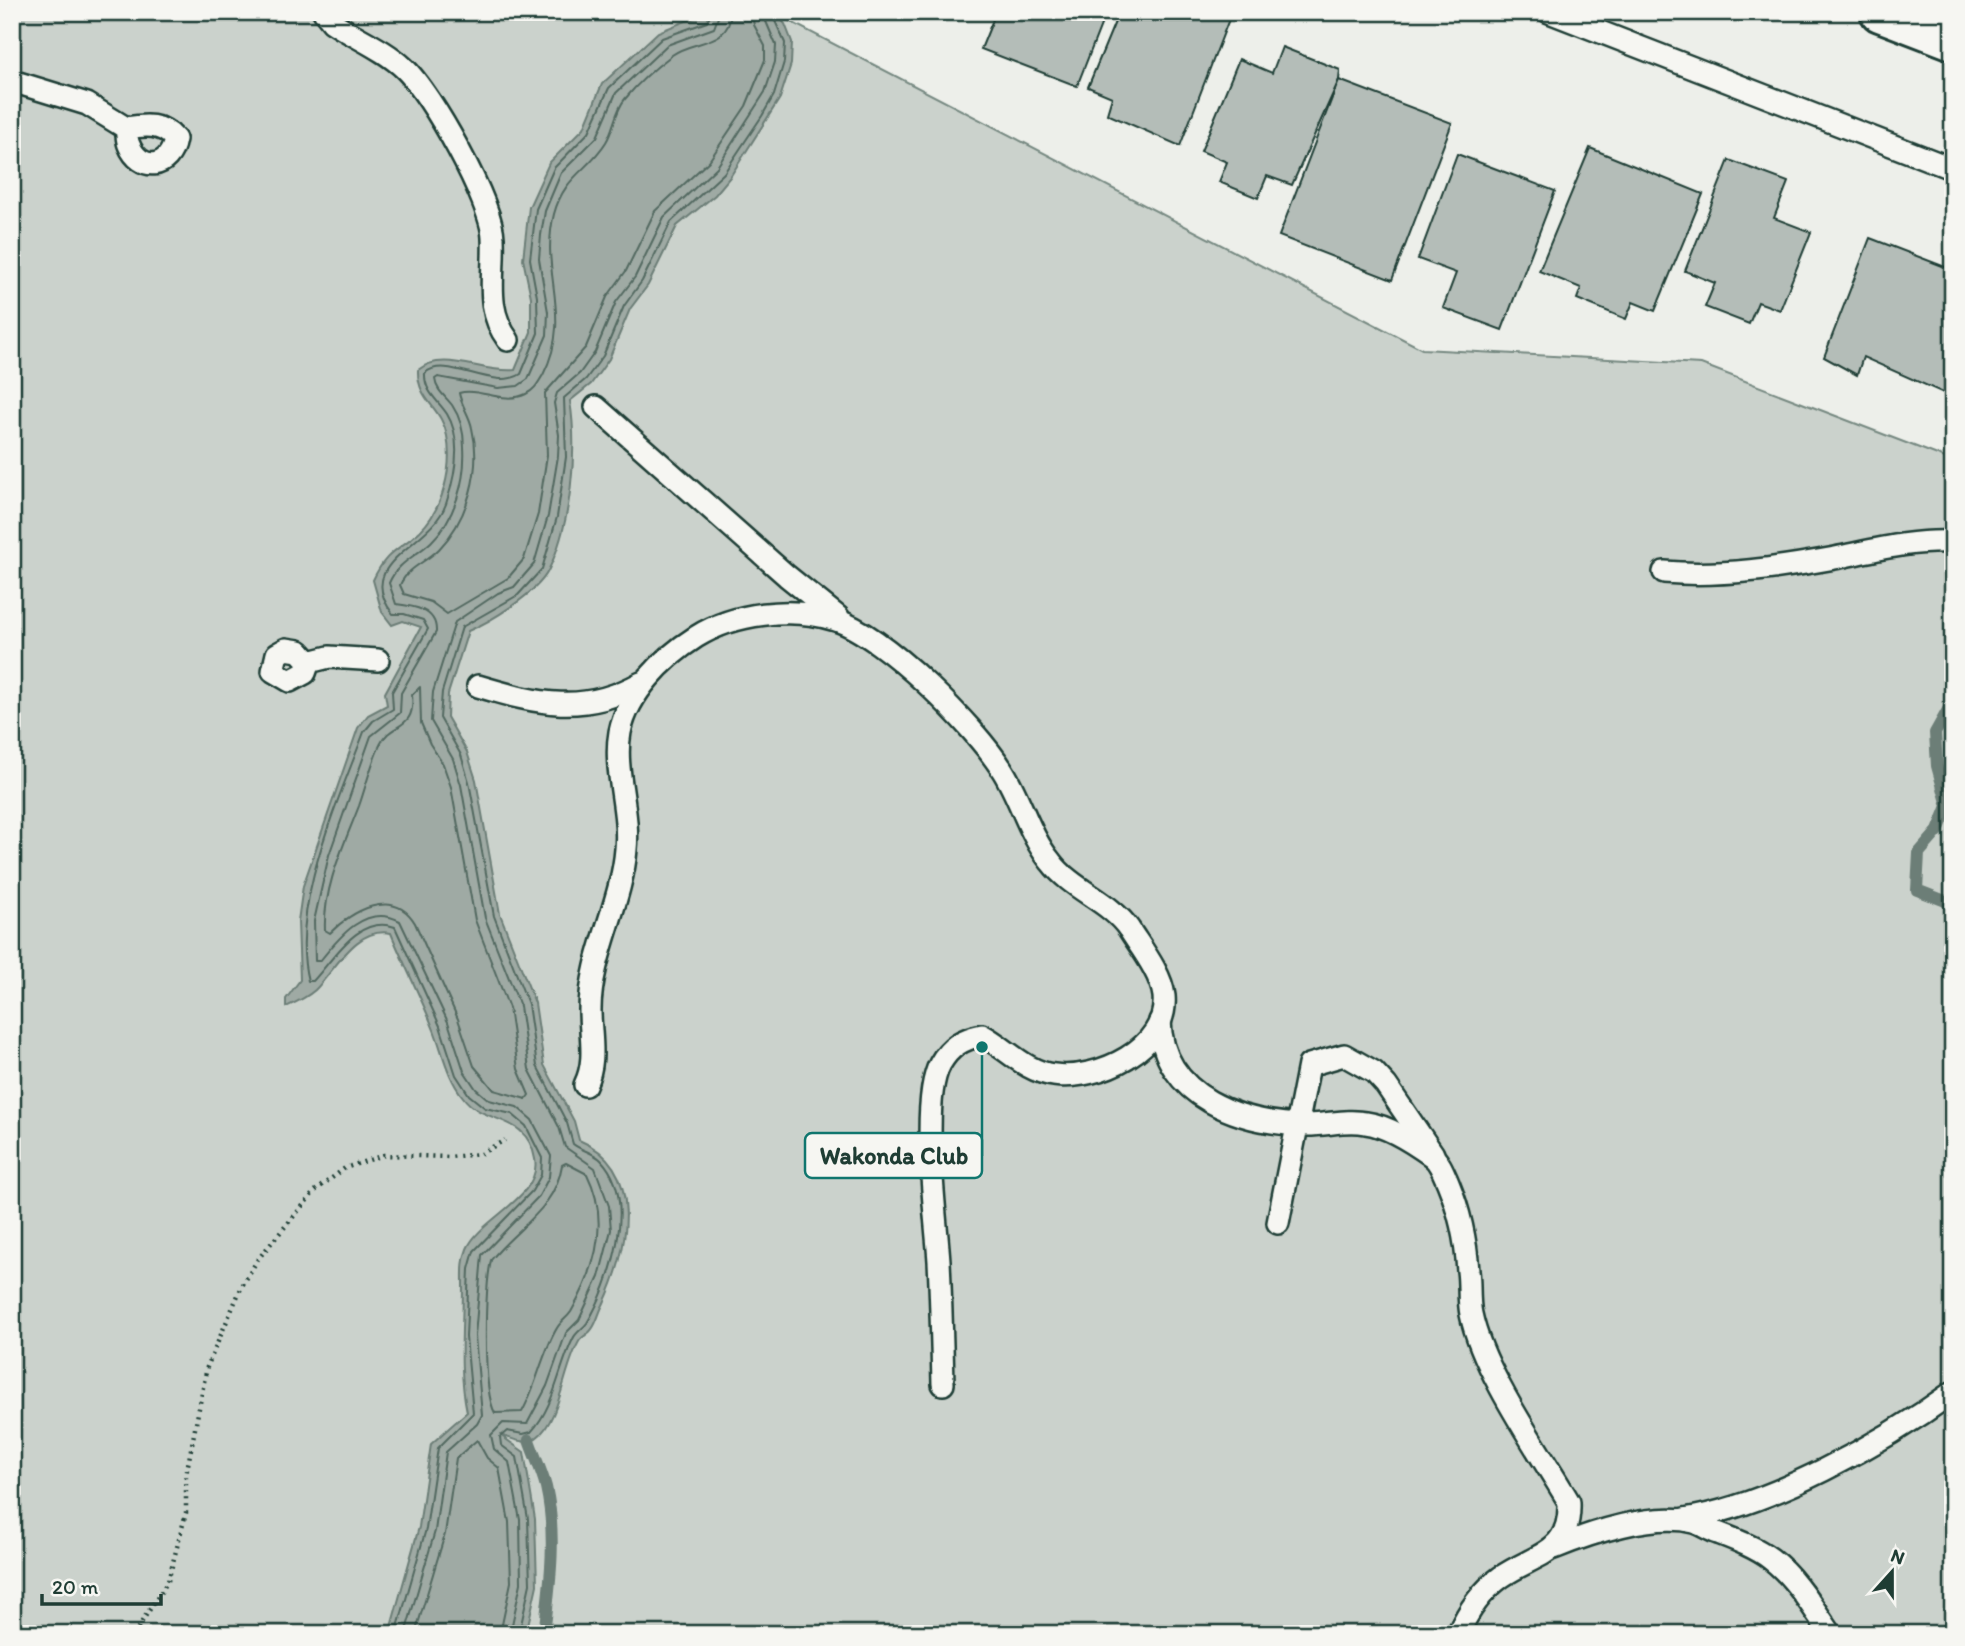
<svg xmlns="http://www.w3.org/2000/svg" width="1965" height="1646" font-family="Itim,sans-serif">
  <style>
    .green { fill: #cbd2cc; stroke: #758880; stroke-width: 2 }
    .water { fill: #9faaa4; stroke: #6c7e77; stroke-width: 2 }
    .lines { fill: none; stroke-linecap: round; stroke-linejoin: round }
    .shore { stroke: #526961; stroke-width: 2 }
    .stream { stroke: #6c7e77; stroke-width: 12 }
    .building { fill: #b4bdb8; stroke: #1f3d34; stroke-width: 2 }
    .service-casing { stroke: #1f3d34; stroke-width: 26 }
    .tertiary-casing { stroke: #1f3d34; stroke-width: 44 }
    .path { stroke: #1f3d34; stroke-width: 4.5; stroke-dasharray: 2 5; stroke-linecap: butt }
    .service { stroke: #f6f6f2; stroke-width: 21 }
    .tertiary { stroke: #f6f6f2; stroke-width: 38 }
    .leader { fill: none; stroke: #0f766e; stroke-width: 2.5 }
    .callout-dot { fill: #0f766e; stroke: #f6f6f2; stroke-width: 2.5 }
    .callout { fill: #f6f6f2; stroke: #0f766e; stroke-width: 2.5 }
    .callout-label { font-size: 24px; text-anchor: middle; font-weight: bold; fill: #1f3d34 }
  </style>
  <rect width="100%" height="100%" fill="#edefea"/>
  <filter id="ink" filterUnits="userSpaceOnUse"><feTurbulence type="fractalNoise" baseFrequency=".0143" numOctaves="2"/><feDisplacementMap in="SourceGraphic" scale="14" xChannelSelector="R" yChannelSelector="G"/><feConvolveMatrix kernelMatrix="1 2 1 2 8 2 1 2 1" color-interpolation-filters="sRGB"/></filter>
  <g filter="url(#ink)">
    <polygon class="green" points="12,12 772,12 1422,349 1701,364 1953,461 1953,1634 12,1634"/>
    <path class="water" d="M729 12H775L785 24 792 42 791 64 780 98 730 177 715 195 677 226 648 285 630 309 609 359 591 384 570 401C578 451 571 525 548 571 537 593 490 622 468 631L448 694 447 717 467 752 476 780 500 914 535 1003 544 1065 574 1121 579 1140C647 1168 628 1253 603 1305 599 1312 597 1323 592 1329 589 1334 583 1336 580 1340 564 1364 561 1420 536 1438 525 1446 511 1438 500 1435L524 1452 535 1519 537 1585 526 1634H389L419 1527 431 1444 467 1412C458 1369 463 1328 463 1285 463 1273 462 1261 467 1249 479 1219 542 1197 535 1159 527 1112 484 1126 463 1097 447 1077 443 1053 434 1030 421 997 404 965 391 933 356 926 336 969 315 990 306 998 297 1002 286 1007V999L300 980 298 921 303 886 358 728 368 715 387 705 385 693 421 627 403 621 392 625 382 612 373 580C387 550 398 551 420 531 443 509 453 467 447 436 442 407 417 401 418 370 443 349 485 374 515 370L531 332V297L523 259 529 207 549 163 584 128 602 84 658 32 696 17Z"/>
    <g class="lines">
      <g class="shore">
        <path d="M731 12C730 47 693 39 672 55 656 67 638 83 625 99 615 111 614 129 606 142 588 171 564 176 554 214 539 274 574 314 543 375 538 383 535 390 526 394 503 405 479 387 459 393 461 405 470 416 472 428 482 469 468 519 439 549 425 563 408 567 400 585L404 594 431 602 447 614 508 578 524 559 538 514 547 455 545 393 586 347 607 297 626 271 655 211 709 161 746 106 765 60V46L754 25 751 12"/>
        <path d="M420 687 421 723 430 744 443 764 451 787 475 920 509 1008 518 1069 529 1095 526 1099 494 1090 474 1066 458 1019 415 923C394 887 351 911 330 933L325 930C323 887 344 845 359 806 366 786 371 764 380 745 390 721 416 732 412 695Z"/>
        <path d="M566 1163 587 1174C610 1220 596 1269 571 1312 567 1318 561 1321 557 1328 542 1353 537 1385 522 1412L495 1413C482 1390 485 1288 491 1260 517 1227 555 1210 562 1165Z"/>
        <path d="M396 1634 426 1529 438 1448 473 1413 466 1337 469 1269 474 1251 532 1191 541 1175 542 1158 526 1126 512 1114 485 1108 469 1095 456 1075 440 1026 395 927C358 914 334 959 313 981H308C289 907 338 802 364 732L373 721 393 709 392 692 428 629 423 620 404 614H393C352 561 431 547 446 504 455 477 463 440 447 414 438 400 424 392 425 373 447 354 494 392 521 374L538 333 537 297 530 259 536 209 554 168 589 132 609 88 662 38 707 22 711 12"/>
        <path d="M405 1634 435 1531 446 1452 477 1424 482 1415 475 1336 482 1255 539 1196 549 1177 551 1156 532 1120 517 1107 489 1100 476 1089 464 1071 448 1022 400 921C366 903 339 937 320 961H315L314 921 329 855 371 736 400 713 401 693 436 632C437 609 413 606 396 604L389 583C398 562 415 557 431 542 455 519 466 480 464 447 464 432 460 417 452 405 445 396 436 390 435 379L438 377 498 388 518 386 528 379 547 335 548 312 539 259 541 235 545 211 561 173 597 137 616 93 667 45 714 28 720 12"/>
        <polyline points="415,1634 445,1534 456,1458 477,1440 487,1458 499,1468 509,1522 511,1582 500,1634"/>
        <polyline points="510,1634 521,1583 520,1520 509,1462 494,1449 491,1435 503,1423 527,1424 547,1386 566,1333 579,1320 599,1277 611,1230 609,1206 595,1168 565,1147 559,1127 529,1069 520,1006 485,918 461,785 453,759 431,721 433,692 455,622 498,593 514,587 534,564 548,516 558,456 559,435 554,403 557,393 580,373 595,352 616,302 635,277 664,217 717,167 765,92 775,62 776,45 762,12"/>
        <path d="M519 1634 530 1584 528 1519 517 1457 501 1445 500 1437 507 1431 523 1434 531 1432C555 1406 558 1369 573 1339 576 1332 583 1329 587 1323 611 1283 639 1200 601 1160 593 1152 582 1151 573 1144L567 1123 537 1066 528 1004 494 916 469 782 461 755 440 718 442 692 462 627 518 595 542 569 557 517 566 457 564 398 586 379 603 356 624 306 642 281 671 222 724 173 762 116 774 95 784 62 785 43 771 12"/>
      </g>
      <g class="stream">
        <polyline points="1953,701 1935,733 1937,766 1948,806 1938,831 1919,853 1917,890 1953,904"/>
        <path d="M529 1440C534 1455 542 1471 546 1487 557 1535 550 1585 544 1634"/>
      </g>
    </g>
    <g class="building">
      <polygon points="996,12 1106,12 1077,86 981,49"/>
      <polygon points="1119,12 1211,12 1229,19 1180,146 1107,114 1112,97 1088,87"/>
      <polygon points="1282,47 1340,70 1339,80 1292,185 1267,176 1258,198 1219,182 1227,162 1201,151 1239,59 1272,73"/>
      <polygon points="1339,80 1452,123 1392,280 1279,236"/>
      <polygon points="1590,148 1703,194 1655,311 1633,302 1626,319 1577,299 1581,288 1539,271"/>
      <polygon points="1457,154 1555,191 1502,330 1443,308 1456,273 1418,259"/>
      <polygon points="1729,160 1788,182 1774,218 1811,232 1780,310 1758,302 1749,324 1705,307 1715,283 1685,271"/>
      <polygon points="1870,238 1953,270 1953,407 1945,403 1946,394 1863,357 1857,375 1824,357"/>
    </g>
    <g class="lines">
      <g class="service-casing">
        <g id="service">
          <path d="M324 12 332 22C356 38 384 49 404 68 431 93 492 202 493 238 495 275 484 308 508 340"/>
          <polyline points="1549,12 1953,169"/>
          <path d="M12 81 87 104 126 128C145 125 162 123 175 139 170 170 140 172 129 145 127 141 127 133 126 128"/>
          <polyline points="596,407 787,576 838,617"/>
          <path d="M1664 572C1722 577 1779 568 1835 558 1875 550 1912 540 1953 542"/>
          <polyline points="309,662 299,651 286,649 277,654 273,671 290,681 305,673 309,662 329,657 378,660"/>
          <path d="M478 686C538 704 584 715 641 683"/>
          <path d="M1160 1021C1162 1098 1242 1124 1308 1125 1328 1125 1347 1119 1366 1123 1389 1126 1414 1143 1432 1156 1440 1162 1444 1174 1448 1183 1460 1212 1466 1241 1468 1271 1470 1285 1468 1300 1471 1314 1483 1372 1538 1449 1569 1502 1571 1554 1536 1553 1501 1577 1482 1591 1467 1613 1458 1634"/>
          <path d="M585 1085C597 1060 590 1037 590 1010 590 957 622 902 626 849 630 810 613 770 620 732 628 693 663 658 696 637 734 613 792 606 836 620 885 636 975 726 1003 771 1021 800 1029 835 1051 862 1072 890 1110 901 1129 929 1141 948 1161 973 1164 996 1169 1049 1097 1081 1054 1075 1026 1072 1006 1048 982 1035 963 1039 950 1046 940 1064 920 1101 936 1215 939 1261 941 1302 942 1343 943 1384"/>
          <polyline points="1278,1223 1309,1065 1344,1055 1374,1072 1386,1085 1433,1154"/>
          <path d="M1684 1519C1769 1506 1883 1443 1953 1392"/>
          <path d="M1554 1548C1591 1533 1653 1512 1694 1522 1702 1525 1710 1530 1718 1533 1736 1540 1755 1547 1771 1559 1796 1578 1813 1608 1831 1634"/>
        </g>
      </g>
      <g class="tertiary-casing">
        <polyline id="tertiary" points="1880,12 1953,40"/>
      </g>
      <polyline class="path" points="134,1634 168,1581 186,1513 186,1475 207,1367 242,1286 258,1259 315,1191 345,1168 384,1155 450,1157 480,1154 505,1140"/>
      <use href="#service" class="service"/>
      <use href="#tertiary" class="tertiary"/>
    </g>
  </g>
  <path class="leader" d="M982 1047L982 1156"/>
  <circle class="callout-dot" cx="982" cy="1047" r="7"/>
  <rect class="callout" x="805" y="1133" width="177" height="45" rx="7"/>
  <g class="callout-label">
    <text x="894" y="1164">Wakonda Club</text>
  </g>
  <rect width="1965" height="1646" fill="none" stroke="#f6f6f2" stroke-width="42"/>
  <rect x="21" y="21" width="1923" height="1604" fill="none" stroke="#1f3d34" stroke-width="2.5" filter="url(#ink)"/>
  <g transform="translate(1892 1572) rotate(21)" stroke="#f6f6f2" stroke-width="5" paint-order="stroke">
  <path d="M0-5L12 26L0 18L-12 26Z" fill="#1f3d34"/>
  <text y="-10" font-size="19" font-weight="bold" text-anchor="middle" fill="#1f3d34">N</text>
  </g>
  <path d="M42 1594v10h119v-10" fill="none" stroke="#1f3d34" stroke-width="3.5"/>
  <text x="52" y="1594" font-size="21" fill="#1f3d34" stroke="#f6f6f2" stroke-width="5" paint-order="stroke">20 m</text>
</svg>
